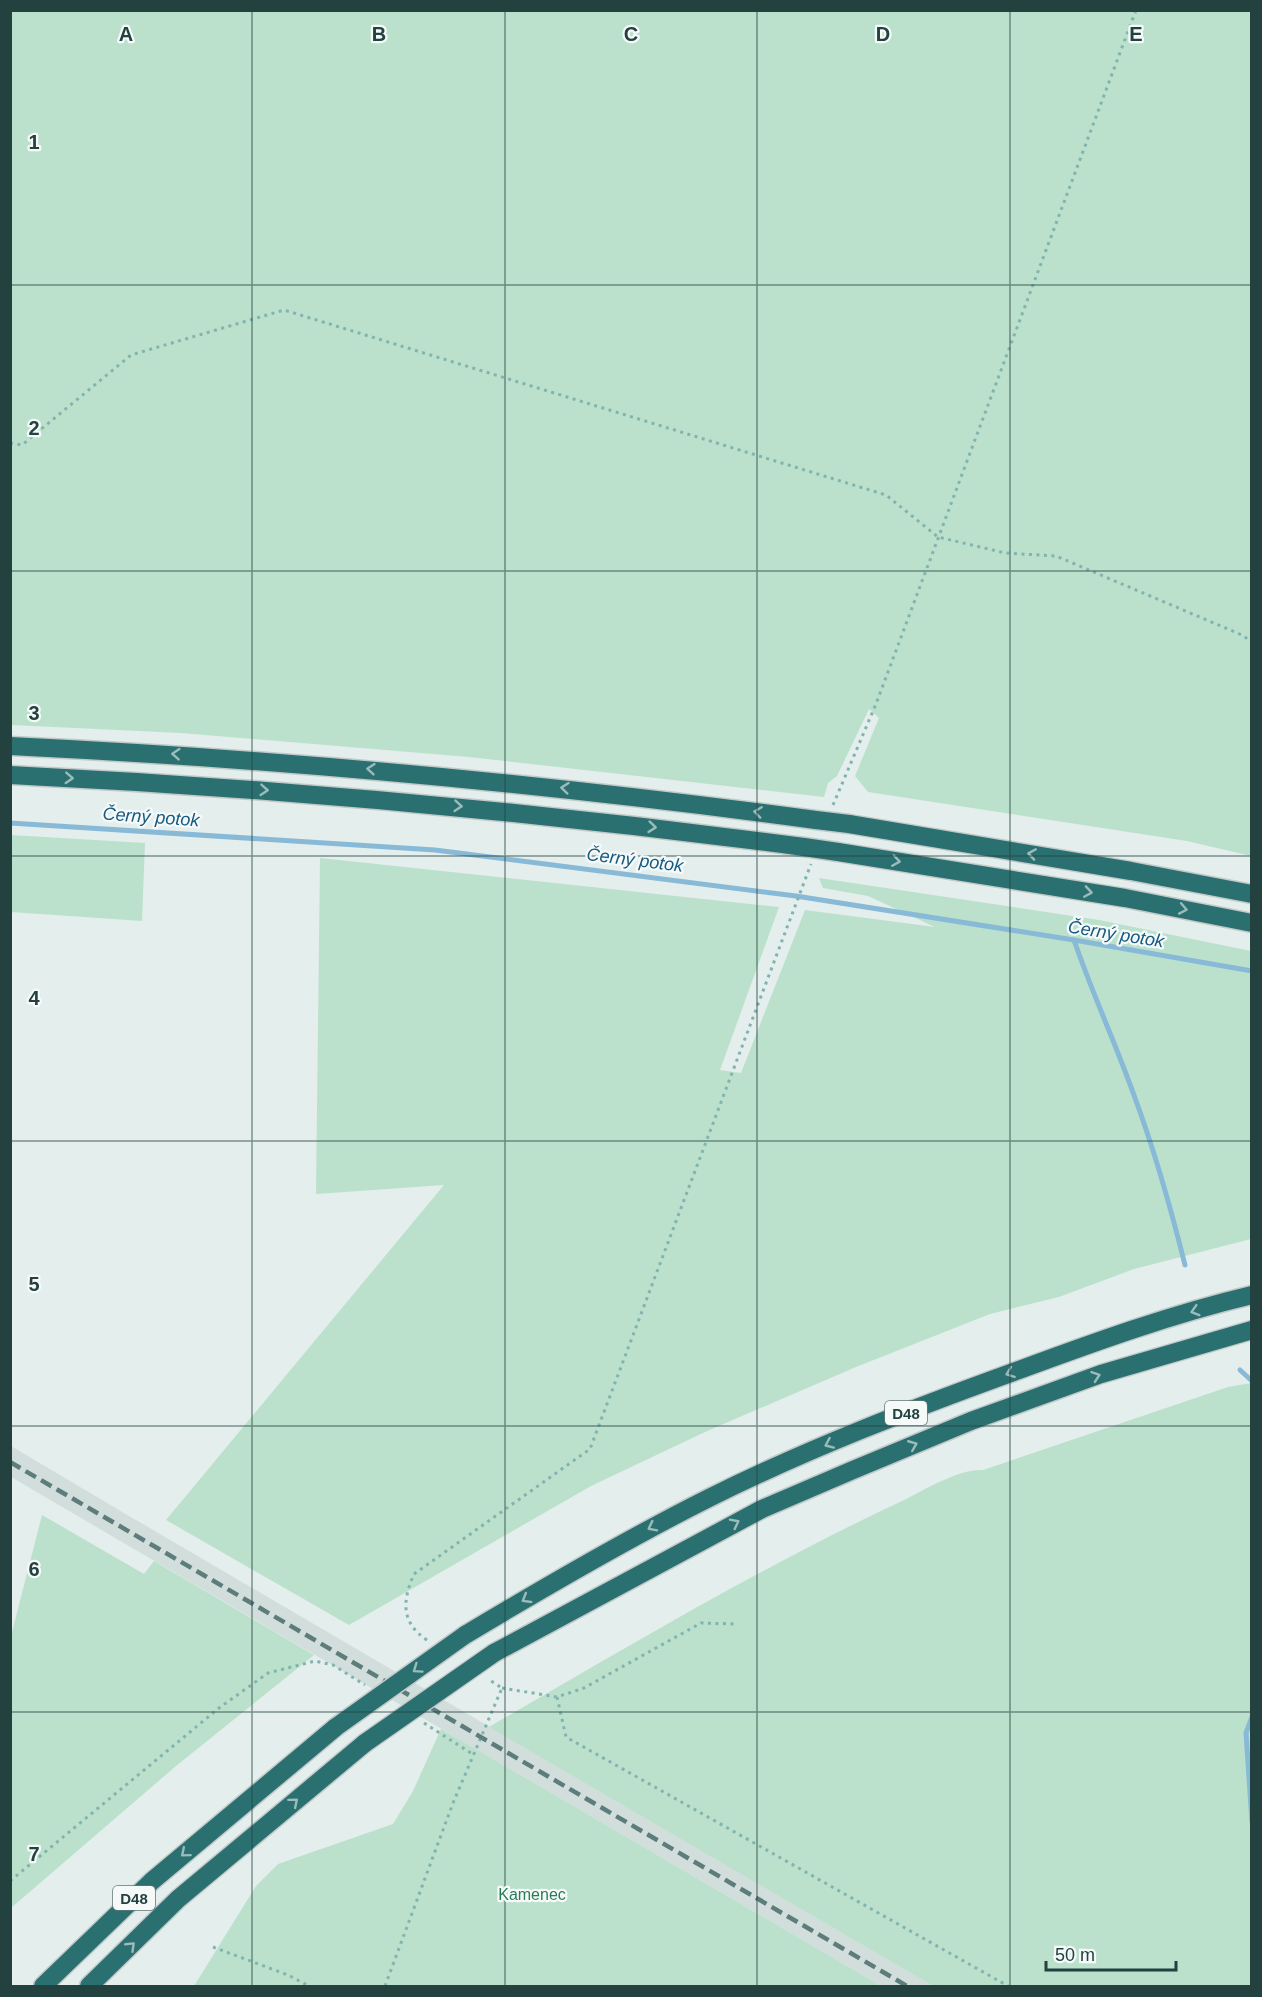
<svg xmlns="http://www.w3.org/2000/svg" width="1262" height="1997" font-family="Helvetica,sans-serif">
  <style>
    .built { fill: #d2dedb }
    .green { fill: #bbe1cd }
    .lines { fill: none; stroke-linecap: round; stroke-linejoin: round }
    .stream { stroke: #88bad7; stroke-width: 5 }
    .highway-casing { stroke: #c1cac9; stroke-width: 21 }
    .path { stroke: #82b4af; stroke-width: 3; stroke-dasharray: 3 4.5; stroke-linecap: butt }
    .highway { stroke: #2b7070; stroke-width: 18 }
    .rail { stroke: #5c7d7b; stroke-width: 4.5; stroke-dasharray: 12 6; stroke-linecap: butt }
    .highway-bridge-casing { stroke: #c1cac9; stroke-width: 21; stroke-linecap: butt }
    .highway-bridge { stroke: #2b7070; stroke-width: 18 }
    .oneway { stroke: #9abcbb }
    .grid { fill: none; stroke: #22413f; stroke-width: 1.5; stroke-opacity: 0.55 }
    .labels { text-anchor: middle; dominant-baseline: central; stroke-width: 4.5; stroke-linejoin: round; paint-order: stroke }
    .shield { fill: #f5faf9; stroke: #617877; stroke-width: 1.5 }
    .shield-label { font-size: 15px; font-weight: bold; fill: #22413f }
    .park-label { font-size: 16px; fill: #297b5a; stroke: #f5faf9 }
    .water-label { font-size: 18px; font-style: italic; fill: #175a82; stroke: #f5faf9 }
    .grid-label { font-size: 20px; text-anchor: middle; font-weight: bold; fill: #22413f; stroke: #f5faf9; stroke-width: 4.5; stroke-linejoin: round; paint-order: stroke }
  </style>
  <rect width="100%" height="100%" fill="#e4eeec"/>
  <polygon class="built" points="11,1446 124,1513 933,1986 881,1986 11,1477"/>
  <g class="green">
    <polygon points="11,10 1251,11 1251,856 1187,841 868,792 855,776 879,718 869,709 837,776 828,783 824,797 469,757 181,733 11,725"/>
    <polygon points="11,835 145,843 142,921 11,912"/>
    <polygon points="320,858 779,907 720,1070 741,1073 805,910 935,927 868,896 823,888 819,878 1099,920 1251,951 1251,1239 1134,1269 1059,1297 990,1314 856,1367 705,1432 591,1486 349,1625 166,1520 444,1185 316,1194"/>
    <path d="M1251 1383V1986H933L489 1727C624 1649 759 1568 900 1502 922 1491 960 1468 983 1470L1228 1387Z"/>
    <polygon points="42,1515 144,1574 154,1561 314,1655 176,1766 11,1908 11,1636"/>
    <polygon points="441,1729 476,1749 881,1986 194,1986 256,1886 278,1864 393,1824 413,1791"/>
  </g>
  <g class="lines">
    <g class="stream">
      <polyline points="10,823 435,850 796,896 1074,940 1252,971"/>
      <path d="M1074 940C1092 993 1116 1044 1135 1098 1155 1152 1171 1209 1185 1265"/>
      <polyline points="1240,1370 1252,1381"/>
      <polyline points="1252,1717 1246,1733 1252,1822"/>
    </g>
    <g class="highway-casing">
      <g id="highway">
        <path d="M10 746C280 759 548 784 816 820"/>
        <path d="M10 775C276 788 540 812 804 847"/>
        <polyline points="849,824 1131,871 1252,894"/>
        <polyline points="838,852 1125,898 1252,923"/>
        <path d="M465 1635C545 1587 625 1540 709 1498 809 1448 914 1408 1019 1370 1095 1342 1172 1314 1252 1295"/>
        <polyline points="494,1653 762,1509 853,1470 971,1421 1101,1374 1252,1330"/>
        <polyline points="43,1986 152,1881 336,1727"/>
        <polyline points="89,1986 178,1899 365,1743"/>
      </g>
    </g>
    <g class="path">
      <polyline points="10,443 22,445 131,355 284,310 886,495 938,537 1005,553 1056,556 1242,635 1252,642"/>
      <polyline points="833,805 876,704 1136,10"/>
      <path d="M427 1640C401 1623 402 1601 414 1574L590 1449 811 864"/>
      <polyline points="502,1688 557,1697 584,1688 701,1623 737,1624"/>
      <polyline points="557,1697 566,1737 1008,1986"/>
      <polyline points="424,1723 474,1755"/>
      <polyline points="10,1881 219,1708 268,1673 315,1661 333,1665 365,1685"/>
      <polyline points="213,1947 288,1975 309,1986"/>
      <polyline points="385,1986 453,1803 502,1688 488,1679"/>
    </g>
    <use href="#highway" class="highway"/>
    <polyline class="rail" points="10,1462 907,1986"/>
    <g class="highway-bridge-casing">
      <g id="highway-bridge">
        <polyline points="816,820 849,824"/>
        <polyline points="804,847 838,852"/>
        <polyline points="336,1727 465,1635"/>
        <polyline points="365,1743 494,1653"/>
      </g>
    </g>
    <use href="#highway-bridge" class="highway-bridge"/>
  </g>
  <defs><path id="oneway-chevron" d="M-2-3.5L2.5 0L-2 3.5" fill="none" stroke-width="1.6" stroke-linecap="round" stroke-linejoin="round" transform="scale(1.5)"/></defs>
  <g class="oneway">
    <use href="#oneway-chevron" transform="translate(176 754) rotate(-176)"/>
    <use href="#oneway-chevron" transform="translate(371 769) rotate(-175)"/>
    <use href="#oneway-chevron" transform="translate(69 778) rotate(3)"/>
    <use href="#oneway-chevron" transform="translate(565 788) rotate(-174)"/>
    <use href="#oneway-chevron" transform="translate(264 790) rotate(4)"/>
    <use href="#oneway-chevron" transform="translate(458 806) rotate(5)"/>
    <use href="#oneway-chevron" transform="translate(758 812) rotate(-172)"/>
    <use href="#oneway-chevron" transform="translate(652 827) rotate(6)"/>
    <use href="#oneway-chevron" transform="translate(1032 854) rotate(-171)"/>
    <use href="#oneway-chevron" transform="translate(896 861) rotate(9)"/>
    <use href="#oneway-chevron" transform="translate(1088 892) rotate(9)"/>
    <use href="#oneway-chevron" transform="translate(1183 909) rotate(11)"/>
    <use href="#oneway-chevron" transform="translate(1195 1311) rotate(163)"/>
    <use href="#oneway-chevron" transform="translate(1010 1373) rotate(160)"/>
    <use href="#oneway-chevron" transform="translate(1096 1376) rotate(-19)"/>
    <use href="#oneway-chevron" transform="translate(829 1444) rotate(156)"/>
    <use href="#oneway-chevron" transform="translate(913 1445) rotate(-22)"/>
    <use href="#oneway-chevron" transform="translate(735 1523) rotate(-27)"/>
    <use href="#oneway-chevron" transform="translate(652 1527) rotate(153)"/>
    <use href="#oneway-chevron" transform="translate(526 1599) rotate(149)"/>
    <use href="#oneway-chevron" transform="translate(417 1669) rotate(145)"/>
    <use href="#oneway-chevron" transform="translate(294 1802) rotate(-40)"/>
    <use href="#oneway-chevron" transform="translate(185 1853) rotate(140)"/>
    <use href="#oneway-chevron" transform="translate(131 1946) rotate(-44)"/>
  </g>
  <path class="grid" d="M252 10V1986M505 10V1986M757 10V1986M1010 10V1986M10 285H1252M10 571H1252M10 856H1252M10 1141H1252M10 1426H1252M10 1712H1252"/>
  <g class="labels">
    <g class="shield">
      <rect x="885" y="1401" width="42" height="24" rx="4.5"/>
      <rect x="113" y="1886" width="42" height="24" rx="4.5"/>
    </g>
    <g class="shield-label">
      <text x="906" y="1413">D48</text>
      <text x="134" y="1898">D48</text>
    </g>
    <g class="park-label">
      <text x="532" y="1894">Kamenec</text>
    </g>
    <g class="water-label">
      <text transform="translate(151 817) rotate(4)">Černý potok</text>
      <text transform="translate(635 860) rotate(7)">Černý potok</text>
      <text transform="translate(1116 934) rotate(9)">Černý potok</text>
    </g>
  </g>
  <g class="grid-label">
    <text x="126" y="41">A</text>
    <text x="379" y="41">B</text>
    <text x="631" y="41">C</text>
    <text x="883" y="41">D</text>
    <text x="1136" y="41">E</text>
    <text x="34" y="149">1</text>
    <text x="34" y="435">2</text>
    <text x="34" y="720">3</text>
    <text x="34" y="1005">4</text>
    <text x="34" y="1291">5</text>
    <text x="34" y="1576">6</text>
    <text x="34" y="1861">7</text>
  </g>
  <rect width="1262" height="1997" fill="none" stroke="#22413f" stroke-width="24"/>
  <path d="M1046 1961v9h130v-9" fill="none" stroke="#22413f" stroke-width="3"/>
  <text x="1055" y="1961" font-size="18" fill="#22413f" stroke="#f5faf9" stroke-width="4.5" paint-order="stroke">50 m</text>
</svg>
